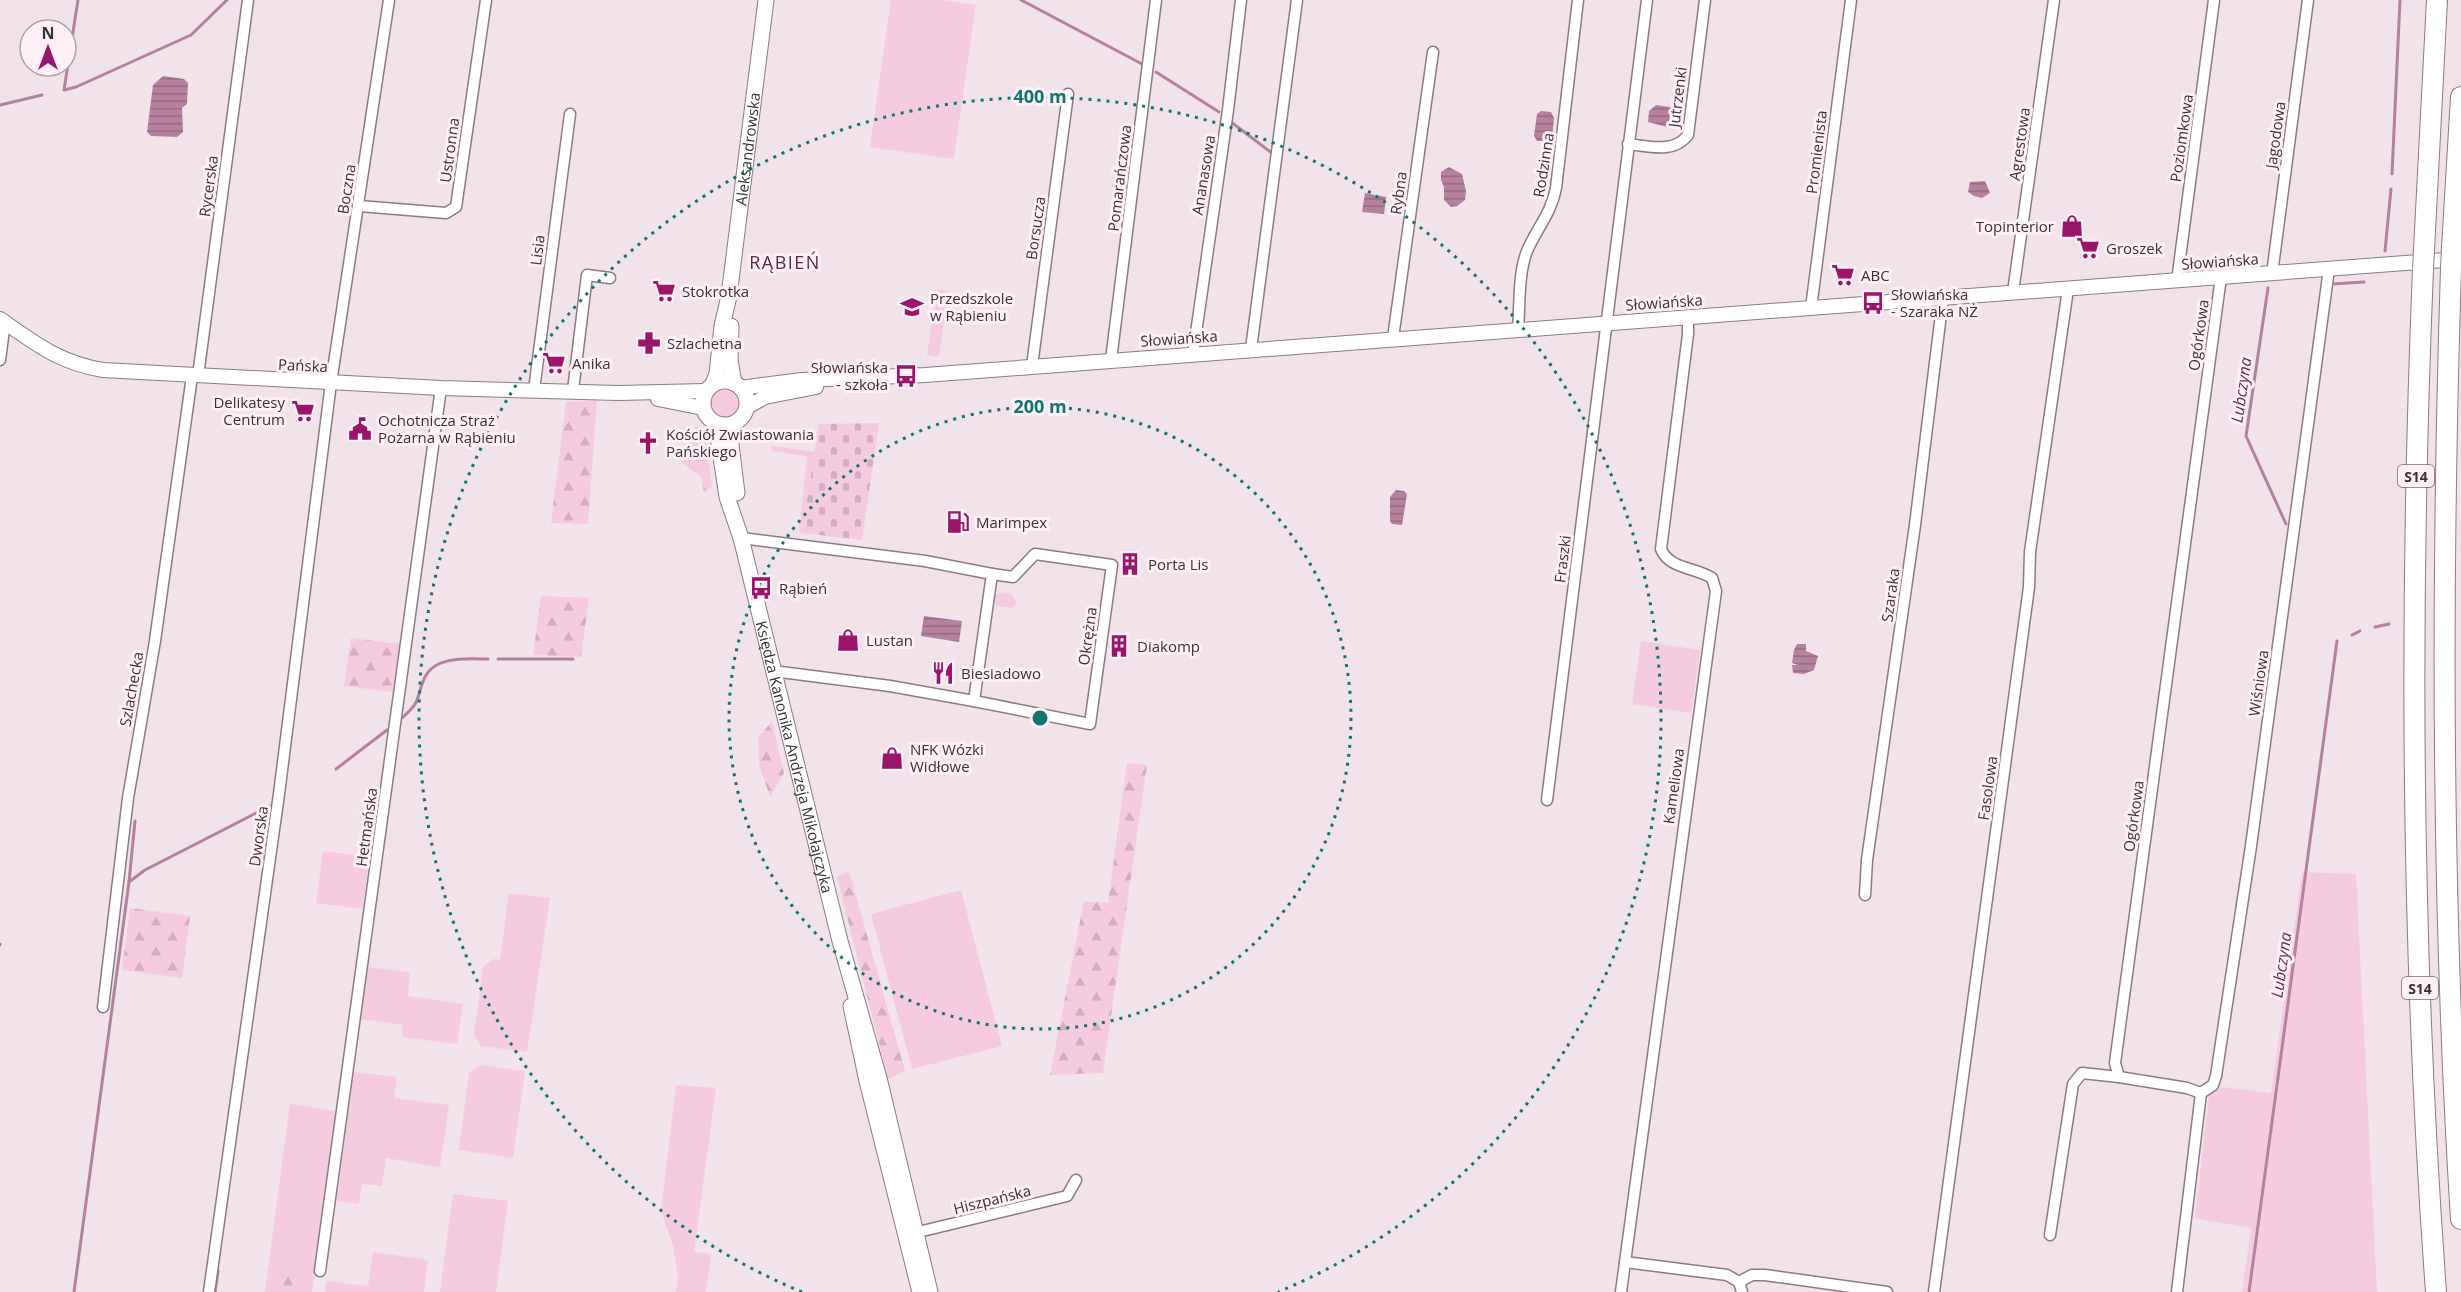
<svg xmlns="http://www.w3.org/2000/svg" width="2461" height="1292" font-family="'Open Sans',sans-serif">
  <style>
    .green { fill: #f6cbe0 }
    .forest { fill: url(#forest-firs) }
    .cemetery { fill: url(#cemetery-stones) }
    .water { fill: url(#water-rules) }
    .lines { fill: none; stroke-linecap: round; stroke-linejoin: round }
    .stream { stroke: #b6819d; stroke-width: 3 }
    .minor-casing { stroke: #8a7c83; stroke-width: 13 }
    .tertiary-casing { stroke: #8a7c83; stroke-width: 16 }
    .secondary-casing { stroke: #8a7c83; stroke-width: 17 }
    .motorway-casing { stroke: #8a7c83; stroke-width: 22 }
    .minor { stroke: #fff; stroke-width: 10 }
    .tertiary { stroke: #fff; stroke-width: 14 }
    .secondary { stroke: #fff; stroke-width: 15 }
    .motorway { stroke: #fff; stroke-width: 20 }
    .motorway-bridge-casing { stroke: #8a7c83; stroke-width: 22; stroke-linecap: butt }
    .motorway-bridge { stroke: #fff; stroke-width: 20 }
    .ring { fill: none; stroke: #0f766e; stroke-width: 3; stroke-dasharray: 3 6 }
    .labels { text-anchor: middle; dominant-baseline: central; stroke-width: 6; stroke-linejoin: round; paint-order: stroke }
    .shield { fill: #ffeff6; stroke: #746b70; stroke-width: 1.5 }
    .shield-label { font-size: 14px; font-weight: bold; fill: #393336 }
    .street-label { font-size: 15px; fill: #393336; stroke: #ffeff6 }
    .poi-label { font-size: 15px; fill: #393336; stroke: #ffeff6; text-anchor: start }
    .water-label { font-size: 16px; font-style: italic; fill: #68274d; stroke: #ffeff6 }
    .quarter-label { font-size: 18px; letter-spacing: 1.5px; fill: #622549; stroke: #ffeff6 }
    .centre { fill: #0f766e; stroke: #ffeff6; stroke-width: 3 }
    .ring-label { font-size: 18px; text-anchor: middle; font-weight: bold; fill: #0f766e; stroke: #ffeff6; stroke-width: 6; stroke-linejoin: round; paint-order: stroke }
  </style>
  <defs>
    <pattern id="forest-firs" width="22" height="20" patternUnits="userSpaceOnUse" patternTransform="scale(1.5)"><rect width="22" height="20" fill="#f6cbe0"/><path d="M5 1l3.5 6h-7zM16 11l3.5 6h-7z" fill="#d4afc1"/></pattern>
    <pattern id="cemetery-stones" width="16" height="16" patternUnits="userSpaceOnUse" patternTransform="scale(1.5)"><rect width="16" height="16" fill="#f6cbe0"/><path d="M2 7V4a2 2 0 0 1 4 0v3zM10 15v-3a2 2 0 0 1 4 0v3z" fill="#d4afc1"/></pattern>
    <pattern id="water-rules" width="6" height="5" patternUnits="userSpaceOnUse" patternTransform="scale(1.5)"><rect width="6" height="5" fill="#b6819d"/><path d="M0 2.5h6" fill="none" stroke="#956a81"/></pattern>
  </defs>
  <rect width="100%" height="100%" fill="#f2e2e9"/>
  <g class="green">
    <polygon points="891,0 942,0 976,5 954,159 870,147"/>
    <polygon points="937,289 948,291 939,357 927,355"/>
    <circle cx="725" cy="403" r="15"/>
    <polygon points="772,446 815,452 802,533 799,531 807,456 771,451"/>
    <polygon points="1002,592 1011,594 1017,603 1013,608 997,606 994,601 996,594"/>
    <polygon points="1641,641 1700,650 1691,713 1632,704"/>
    <polygon points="323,851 370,857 362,909 316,903"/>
    <polygon points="2302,872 2356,874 2377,1292 2242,1292 2251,1228 2195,1218 2209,1095 2223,1087 2271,1093"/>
    <polygon points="961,890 1002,1046 912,1069 871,914"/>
    <polygon points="509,893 550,898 527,1052 481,1046 474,1035 483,967 493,959 500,960"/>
    <polygon points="367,967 410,972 408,996 463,1004 457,1044 402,1037 403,1025 360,1019"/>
    <polygon points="479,1065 525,1071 513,1158 459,1150 469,1073"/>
    <polygon points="353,1072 397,1077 394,1098 449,1105 440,1167 386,1158 382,1186 362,1184 359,1204 337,1201"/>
    <polygon points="676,1085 716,1088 694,1252 711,1254 706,1292 676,1292 678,1276 673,1246 661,1211"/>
    <polygon points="290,1104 336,1111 314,1276 268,1270"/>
    <polygon points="453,1194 508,1201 496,1292 440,1292"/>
    <polygon points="373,1252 428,1260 424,1292 325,1292 326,1281 368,1286"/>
  </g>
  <g class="forest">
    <polygon points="597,401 588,524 551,523 566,402"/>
    <polygon points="696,426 705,436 712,486 704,493 701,477 682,463"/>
    <polygon points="541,596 589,598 581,657 533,655"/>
    <polygon points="351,638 400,644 393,692 344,686"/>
    <polygon points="772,721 784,773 770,797 759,765 758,738"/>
    <polygon points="1127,763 1147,765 1103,1073 1050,1075 1084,901 1108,903"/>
    <polygon points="849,871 905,1071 888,1079 837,877"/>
    <polygon points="130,908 190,916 182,978 122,970"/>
    <polygon points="268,1270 314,1276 312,1292 265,1292"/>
  </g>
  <polygon class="cemetery" points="879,423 862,540 802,533 819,424"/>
  <g class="water">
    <polygon points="163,76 184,79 188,83 187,104 182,108 183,132 177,137 151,136 147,132 153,85"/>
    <polygon points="1656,105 1676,108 1678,111 1675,126 1671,128 1648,122 1649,111"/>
    <polygon points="1541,111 1551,112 1554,118 1552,139 1549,141 1537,141 1534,136 1537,114"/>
    <polygon points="1449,167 1462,174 1466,191 1465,200 1457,206 1451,207 1444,200 1444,187 1441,180 1441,172"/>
    <polygon points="1985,181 1990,193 1982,198 1974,196 1968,192 1970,182"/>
    <polygon points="1365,193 1386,197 1384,214 1362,212"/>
    <polygon points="1396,490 1404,491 1407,494 1402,525 1392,524 1390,521 1390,497"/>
    <polygon points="924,616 962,621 959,642 921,636"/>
    <polygon points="1797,644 1806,644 1806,651 1818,656 1814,670 1804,674 1793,673 1792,665 1798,665 1792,663 1794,650"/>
  </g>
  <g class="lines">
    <g class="stream">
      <polyline points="78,0 64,90 76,87 191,35 227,0"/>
      <polyline points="1021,0 1142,64"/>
      <polyline points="1156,72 1219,112"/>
      <polyline points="0,105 42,95"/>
      <polyline points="1231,122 1273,154"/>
      <polyline points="2392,174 2400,0"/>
      <polyline points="2385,251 2391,189"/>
      <polyline points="2332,284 2364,282"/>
      <polyline points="2268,288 2246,436 2286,524"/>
      <polyline points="2375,627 2389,624"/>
      <polyline points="2352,635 2360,631"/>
      <polyline points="498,659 573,659"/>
      <path d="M402 718C422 700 415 701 424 679 434 655 468 659 488 659"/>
      <polyline points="336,769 387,730"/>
      <polyline points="129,882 135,821"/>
      <polyline points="0,944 0,945"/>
      <polyline points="74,1292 129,882 145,870 270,806"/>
      <polyline points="215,1292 218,1271"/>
      <polyline points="2249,1292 2337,641"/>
    </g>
    <g class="minor-casing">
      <g id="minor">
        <path d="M1628 144C1648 146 1674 154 1688 135L1705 0"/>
        <polyline points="359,206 446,213 456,207 486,0"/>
        <polyline points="2272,274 2308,0"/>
        <polyline points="2177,281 2214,0"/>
        <polyline points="2013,292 2054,0"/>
        <polyline points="1811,308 1851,0"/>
        <path d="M1518 329C1520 305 1518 274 1527 251 1537 228 1551 214 1556 188L1578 0"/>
        <polyline points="1393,338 1433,52"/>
        <polyline points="1251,349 1297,0"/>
        <polyline points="1193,354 1228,110 1241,0"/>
        <polyline points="0,360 5,322"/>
        <polyline points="1111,360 1156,0"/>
        <polyline points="1032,366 1068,94"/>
        <polyline points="198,376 248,0"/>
        <polyline points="534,390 570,114"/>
        <polyline points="573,390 587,275 610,278"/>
        <polyline points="741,538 925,561 992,574 974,701 890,686 773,671"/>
        <polyline points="974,701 1090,724 1112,565 1035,554 1013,577 992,574"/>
        <polyline points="1547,800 1647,0"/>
        <polyline points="1865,895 1867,860 1915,525 1943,298"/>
        <polyline points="103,1007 128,798 155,641 192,376"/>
        <polyline points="2201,1093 2187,1088 2119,1077 2115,1063 2221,277"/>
        <polyline points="2201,1093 2213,1085 2216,1076 2251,846 2329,269"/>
        <polyline points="910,1234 1067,1196 1076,1180"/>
        <polyline points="2050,1235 2073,1084 2082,1073 2119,1077"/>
        <polyline points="1625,1262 1727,1275 1739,1282 1742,1292"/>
        <polyline points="320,1271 441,388"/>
        <polyline points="1739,1282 1752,1275 1765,1275 1887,1292"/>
        <polyline points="209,1292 279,794 331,383 389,0"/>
        <path d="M1621 1292 1716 591 1712 578C1695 567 1669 569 1661 549L1688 334V316"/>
        <polyline points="1934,1292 2029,587 2030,552 2068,289"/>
        <polyline points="2177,1292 2201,1093"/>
      </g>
    </g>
    <g class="tertiary-casing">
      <g id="tertiary">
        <path d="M0 319C35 343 59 363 103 370L441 388 618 393 706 391"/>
        <polyline points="740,388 802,380 925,375 2458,259"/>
        <polyline points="658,399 703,408"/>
        <polyline points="747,407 765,397 816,387"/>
      </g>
    </g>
    <g class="secondary-casing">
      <g id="secondary">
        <polyline points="731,326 730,360 734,383"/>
        <circle cx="725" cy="403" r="22"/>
        <path id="s1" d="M713 384 717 374 722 326 729 296 766 0"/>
        <path id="s2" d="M714 423 718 437 727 497 741 538 840 941 879 1078 930 1292"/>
        <polyline points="732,425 731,445 737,493"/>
        <polyline points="851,1006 867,1081 920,1292"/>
      </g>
    </g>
    <g class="motorway-casing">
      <g id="motorway">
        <polyline points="2452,248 2461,97"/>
        <polyline points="2424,250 2437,0"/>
        <path d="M2451 268C2441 585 2441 902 2461 1219"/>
        <path d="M2423 269C2409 610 2411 952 2436 1292"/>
      </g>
    </g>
    <use href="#minor" class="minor"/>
    <use href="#tertiary" class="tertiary"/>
    <use href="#secondary" class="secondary"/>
    <use href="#motorway" class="motorway"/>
    <g class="motorway-bridge-casing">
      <g id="motorway-bridge">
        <polyline points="2451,268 2452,248"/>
        <polyline points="2423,269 2424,250"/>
      </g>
    </g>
    <use href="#motorway-bridge" class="motorway-bridge"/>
  </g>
  <g class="ring">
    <circle cx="1040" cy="718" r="311"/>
    <path d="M802 1292A621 621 0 1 1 1278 1292"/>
  </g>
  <defs>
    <g id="shop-bare" transform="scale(1.8)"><path d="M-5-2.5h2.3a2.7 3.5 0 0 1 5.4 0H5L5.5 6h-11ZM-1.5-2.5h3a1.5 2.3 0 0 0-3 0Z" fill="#98156b" stroke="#ffeff6" stroke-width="2.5" paint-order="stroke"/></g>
    <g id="supermarket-bare" transform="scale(1.8)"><path d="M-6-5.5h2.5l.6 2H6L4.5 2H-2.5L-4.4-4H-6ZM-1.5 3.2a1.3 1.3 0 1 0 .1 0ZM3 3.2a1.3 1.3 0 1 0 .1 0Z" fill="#98156b" stroke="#ffeff6" stroke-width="2.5" paint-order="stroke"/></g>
    <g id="bus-bare" transform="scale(1.8)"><path d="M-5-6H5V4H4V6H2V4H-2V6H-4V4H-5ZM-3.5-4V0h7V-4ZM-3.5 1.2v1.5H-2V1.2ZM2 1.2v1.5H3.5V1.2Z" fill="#98156b" stroke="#ffeff6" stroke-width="2.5" paint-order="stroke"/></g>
    <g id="school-bare" transform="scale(1.8)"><path d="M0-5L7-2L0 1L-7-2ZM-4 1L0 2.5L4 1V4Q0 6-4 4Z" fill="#98156b" stroke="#ffeff6" stroke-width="2.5" paint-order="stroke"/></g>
    <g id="pharmacy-bare" transform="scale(1.8)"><path d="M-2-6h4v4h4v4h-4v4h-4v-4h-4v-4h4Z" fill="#98156b" stroke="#ffeff6" stroke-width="2.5" paint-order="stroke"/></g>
    <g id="civic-bare" transform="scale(1.8)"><path d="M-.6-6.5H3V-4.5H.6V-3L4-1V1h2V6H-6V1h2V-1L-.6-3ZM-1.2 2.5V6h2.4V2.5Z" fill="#98156b" stroke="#ffeff6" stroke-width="2.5" paint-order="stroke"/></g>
    <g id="church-bare" transform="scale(1.8)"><path d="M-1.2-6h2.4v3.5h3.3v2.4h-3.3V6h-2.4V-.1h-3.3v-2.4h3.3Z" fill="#98156b" stroke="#ffeff6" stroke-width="2.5" paint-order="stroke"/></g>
    <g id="fuel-bare" transform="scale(1.8)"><path d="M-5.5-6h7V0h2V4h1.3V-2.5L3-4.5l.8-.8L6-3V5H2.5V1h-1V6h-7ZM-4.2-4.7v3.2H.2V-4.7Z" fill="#98156b" stroke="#ffeff6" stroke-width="2.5" paint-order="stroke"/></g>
    <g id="building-bare" transform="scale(1.8)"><path d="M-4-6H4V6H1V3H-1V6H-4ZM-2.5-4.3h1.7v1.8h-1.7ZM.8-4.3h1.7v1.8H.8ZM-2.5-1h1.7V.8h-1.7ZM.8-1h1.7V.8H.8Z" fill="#98156b" stroke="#ffeff6" stroke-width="2.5" paint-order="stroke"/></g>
    <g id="restaurant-bare" transform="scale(1.8)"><path d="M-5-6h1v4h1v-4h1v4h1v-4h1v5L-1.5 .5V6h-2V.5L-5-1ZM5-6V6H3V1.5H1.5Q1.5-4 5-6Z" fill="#98156b" stroke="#ffeff6" stroke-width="2.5" paint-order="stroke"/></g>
  </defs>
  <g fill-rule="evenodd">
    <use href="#shop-bare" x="2072" y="226"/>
    <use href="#supermarket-bare" x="2088" y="248"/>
    <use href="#supermarket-bare" x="1843" y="275"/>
    <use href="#supermarket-bare" x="664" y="291"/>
    <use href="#bus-bare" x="1873" y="303"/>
    <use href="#school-bare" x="912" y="307"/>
    <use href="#pharmacy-bare" x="649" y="343"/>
    <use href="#supermarket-bare" x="554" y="363"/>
    <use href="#bus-bare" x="906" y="376"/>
    <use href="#supermarket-bare" x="303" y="411"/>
    <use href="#civic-bare" x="360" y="429"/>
    <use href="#church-bare" x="648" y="443"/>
    <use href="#fuel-bare" x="958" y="522"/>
    <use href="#building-bare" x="1130" y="564"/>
    <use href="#bus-bare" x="761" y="588"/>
    <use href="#shop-bare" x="848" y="640"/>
    <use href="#building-bare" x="1119" y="646"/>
    <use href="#restaurant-bare" x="943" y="673"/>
    <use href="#shop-bare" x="892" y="758"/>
  </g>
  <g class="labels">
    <g class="shield">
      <rect x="2398" y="465" width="36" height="22" rx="4.5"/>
      <rect x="2402" y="977" width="36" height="22" rx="4.5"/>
    </g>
    <g class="shield-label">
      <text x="2416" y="476">S14</text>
      <text x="2420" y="988">S14</text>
    </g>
    <g class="street-label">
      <text transform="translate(1677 97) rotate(-83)">Jutrzenki</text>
      <text transform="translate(2275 135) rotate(-82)">Jagodowa</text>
      <text transform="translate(2181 138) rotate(-82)">Poziomkowa</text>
      <text transform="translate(2019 144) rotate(-82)">Agrestowa</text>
      <text stroke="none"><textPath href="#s1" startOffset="238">Aleksandrowska</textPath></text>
      <text transform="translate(449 150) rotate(-82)">Ustronna</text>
      <text transform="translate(1816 152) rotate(-83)">Promienista</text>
      <text transform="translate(1543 165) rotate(-81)">Rodzinna</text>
      <text transform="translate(1203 175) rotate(-81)">Ananasowa</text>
      <text transform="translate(1119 178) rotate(-83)">Pomarańczowa</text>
      <text transform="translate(208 186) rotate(-82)">Rycerska</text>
      <text transform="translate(346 189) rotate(-81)">Boczna</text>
      <text transform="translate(1398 193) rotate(-82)">Rybna</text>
      <text transform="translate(1035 228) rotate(-82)">Borsucza</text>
      <text transform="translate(537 250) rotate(-83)">Lisia</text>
      <text transform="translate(2220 261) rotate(-4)">Słowiańska</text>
      <text transform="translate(1664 302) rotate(-4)">Słowiańska</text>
      <text transform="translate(2198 335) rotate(-82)">Ogórkowa</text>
      <text transform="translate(1179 338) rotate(-4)">Słowiańska</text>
      <text transform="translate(303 365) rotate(3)">Pańska</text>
      <text transform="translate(1562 559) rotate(-83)">Fraszki</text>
      <text transform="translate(1890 595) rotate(-82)">Szaraka</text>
      <text transform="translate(1087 636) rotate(-82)">Okrężna</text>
      <text transform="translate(2258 683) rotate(-82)">Wiśniowa</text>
      <text transform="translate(131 689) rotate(-80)">Szlachecka</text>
      <text stroke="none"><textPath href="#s2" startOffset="344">Księdza Kanonika Andrzeja Mikołajczyka</textPath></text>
      <text transform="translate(1673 786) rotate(-82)">Kameliowa</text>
      <text transform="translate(1987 788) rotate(-82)">Fasolowa</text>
      <text transform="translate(2133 816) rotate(-82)">Ogórkowa</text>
      <text transform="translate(366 827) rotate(-82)">Hetmańska</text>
      <text transform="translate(258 836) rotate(-82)">Dworska</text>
      <text transform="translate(992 1199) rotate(-14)">Hiszpańska</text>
    </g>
    <g class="poi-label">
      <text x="2054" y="226" text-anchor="end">Topinterior</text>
      <text x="2106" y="248">Groszek</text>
      <text x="1861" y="275">ABC</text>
      <text x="682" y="291">Stokrotka</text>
      <text x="1891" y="294">Słowiańska<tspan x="1891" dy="17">- Szaraka NŻ</tspan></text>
      <text x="930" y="298">Przedszkole<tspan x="930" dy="17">w Rąbieniu</tspan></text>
      <text x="667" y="343">Szlachetna</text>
      <text x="572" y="363">Anika</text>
      <text x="888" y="367" text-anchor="end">Słowiańska<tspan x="888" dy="17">- szkoła</tspan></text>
      <text x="285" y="402" text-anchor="end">Delikatesy<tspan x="285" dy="17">Centrum</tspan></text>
      <text x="378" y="420">Ochotnicza Straż<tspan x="378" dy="17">Pożarna w Rąbieniu</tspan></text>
      <text x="666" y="434">Kościół Zwiastowania<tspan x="666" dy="17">Pańskiego</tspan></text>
      <text x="976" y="522">Marimpex</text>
      <text x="1148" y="564">Porta Lis</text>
      <text x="779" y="588">Rąbień</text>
      <text x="866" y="640">Lustan</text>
      <text x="1137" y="646">Diakomp</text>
      <text x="961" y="673">Biesiadowo</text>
      <text x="910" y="749">NFK Wózki<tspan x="910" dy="17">Widłowe</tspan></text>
    </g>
    <g class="water-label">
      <text transform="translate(2241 390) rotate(-82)">Lubczyna</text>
      <text transform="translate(2281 965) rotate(-82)">Lubczyna</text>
    </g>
    <g class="quarter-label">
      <text x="785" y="262">RĄBIEŃ</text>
    </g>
  </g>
  <circle cx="1040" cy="718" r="9" class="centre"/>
  <g class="ring-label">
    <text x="1040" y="103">400 m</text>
    <text x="1040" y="413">200 m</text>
  </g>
  <g transform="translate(48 48)"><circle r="28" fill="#ffeff6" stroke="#b0a4a9" stroke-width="1.5"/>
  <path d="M0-4.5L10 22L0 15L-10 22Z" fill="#98156b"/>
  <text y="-9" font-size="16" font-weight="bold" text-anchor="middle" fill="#393336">N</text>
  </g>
</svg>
